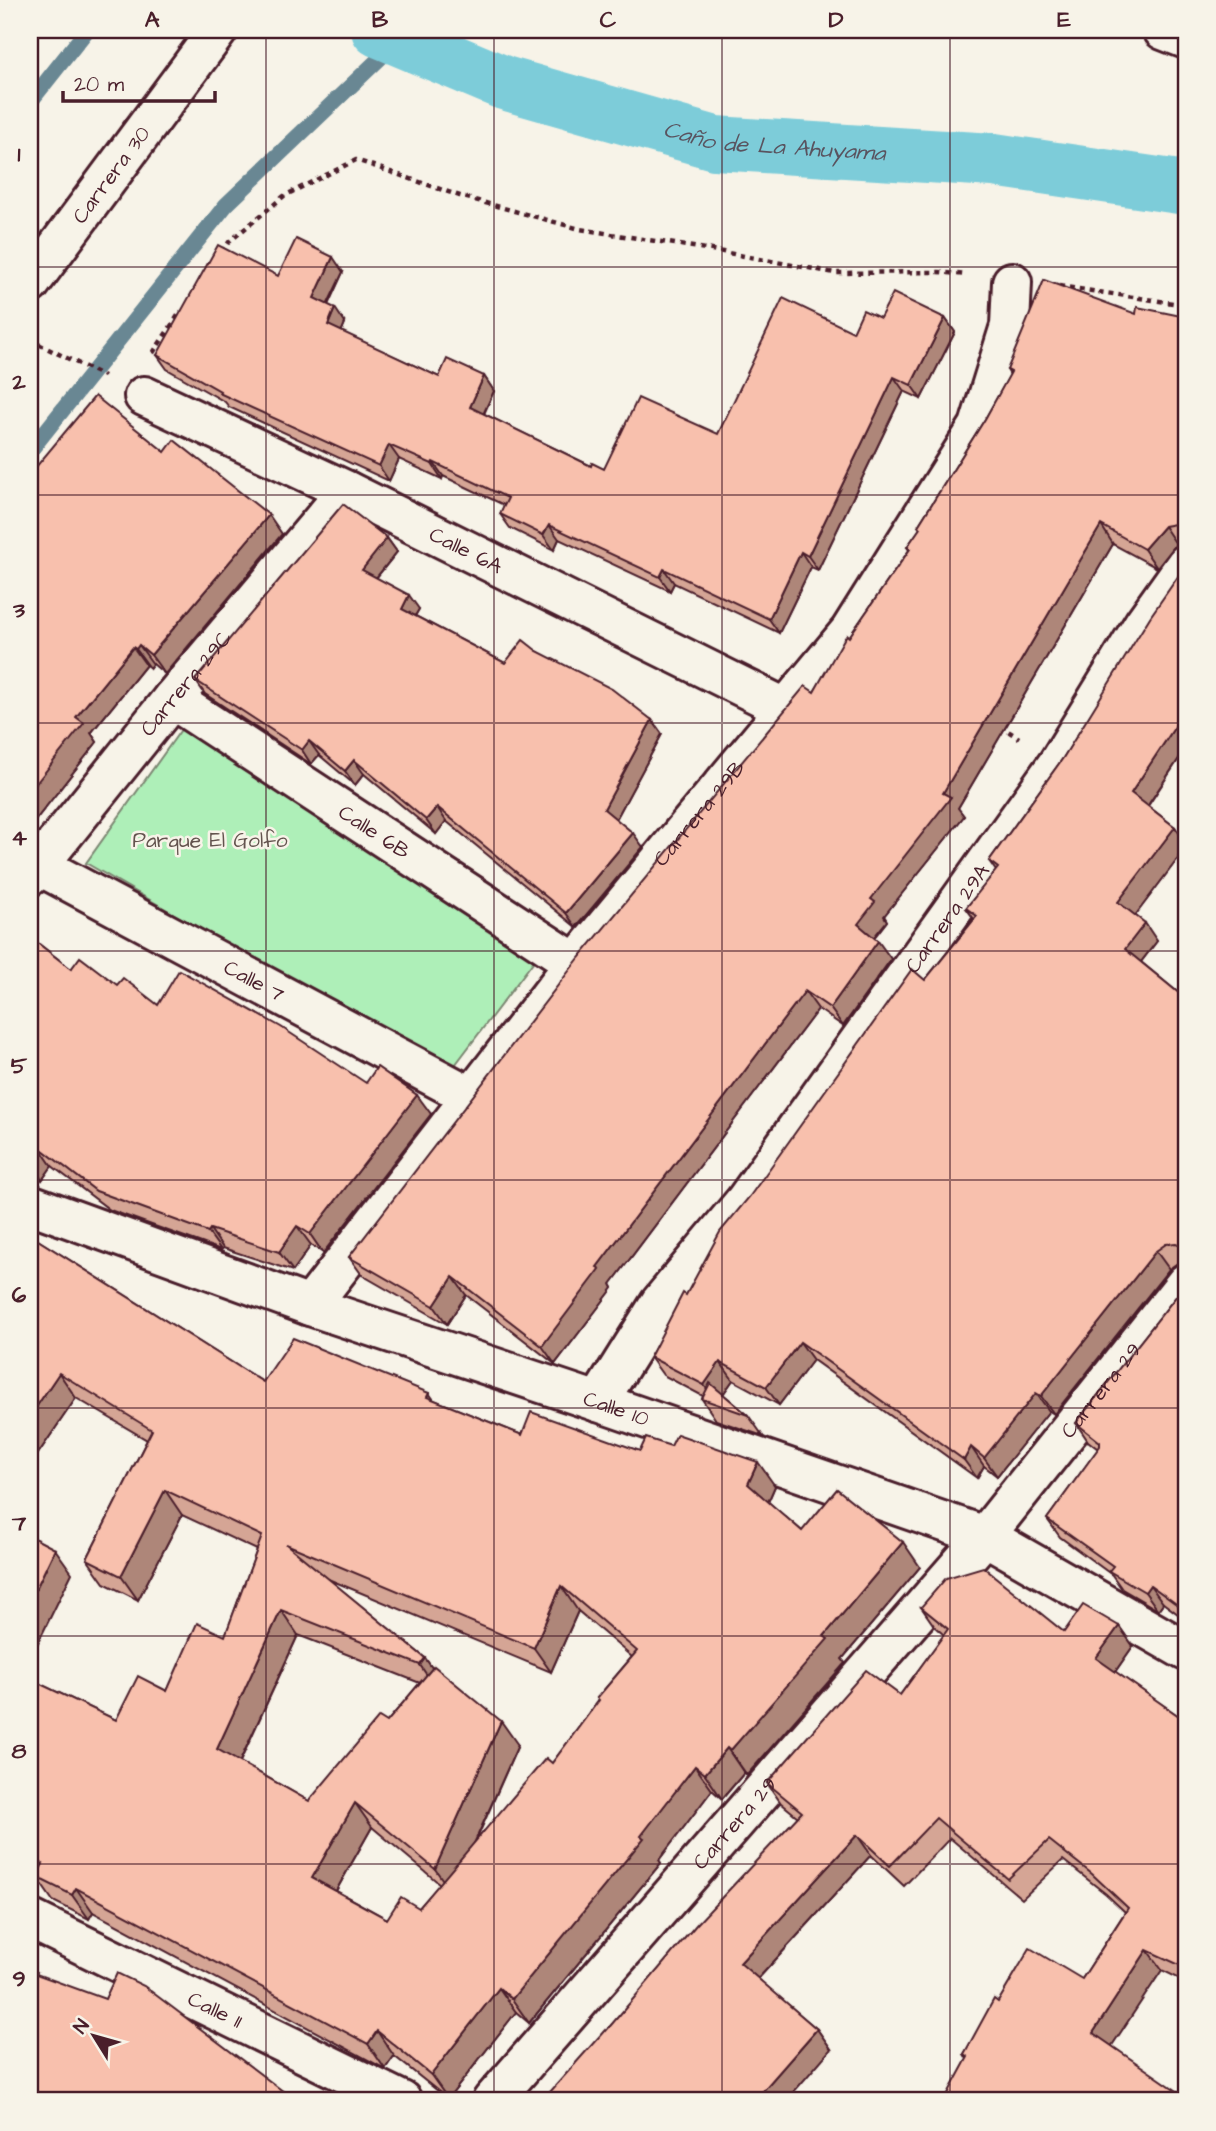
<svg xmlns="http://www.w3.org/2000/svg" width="1216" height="2131" font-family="'Architects Daughter',sans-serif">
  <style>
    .green { fill: #aeefb8; stroke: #7c8772; stroke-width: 2 }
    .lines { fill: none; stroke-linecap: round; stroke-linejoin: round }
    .stream { stroke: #698793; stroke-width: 16 }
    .canal { stroke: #7dccd9; stroke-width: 54 }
    .minor-casing { stroke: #4a1f2b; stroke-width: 44 }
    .major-casing { stroke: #4a1f2b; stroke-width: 44 }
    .path { stroke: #4a1f2b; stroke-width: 4.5; stroke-dasharray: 5 5; stroke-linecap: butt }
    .minor { stroke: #f7f3e8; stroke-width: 38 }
    .major { stroke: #f7f3e8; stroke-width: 38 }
    .wall { fill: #d5a595; stroke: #4a1f2b; stroke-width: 2; fill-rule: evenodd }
    .shaded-wall { fill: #ae8679; stroke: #4a1f2b; stroke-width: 2 }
    .building { fill: #f8c0ad; stroke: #4a1f2b; stroke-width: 2; fill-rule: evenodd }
    .grid { fill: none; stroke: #4a1f2b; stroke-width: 2; stroke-opacity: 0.55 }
    .labels { text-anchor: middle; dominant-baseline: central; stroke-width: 5; stroke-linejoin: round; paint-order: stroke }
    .street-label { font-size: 21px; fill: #4a1f2b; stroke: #f7f3e8 }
    .park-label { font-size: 21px; fill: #63534e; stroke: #f7f3e8 }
    .water-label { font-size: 23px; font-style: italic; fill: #59535f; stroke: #f7f3e8 }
    .neatline { fill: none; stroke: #4a1f2b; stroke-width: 2.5 }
    .grid-label { font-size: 23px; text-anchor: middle; font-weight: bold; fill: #4a1f2b }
  </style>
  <rect width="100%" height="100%" fill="#f7f3e8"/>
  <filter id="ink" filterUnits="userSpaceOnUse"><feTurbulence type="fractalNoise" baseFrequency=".0143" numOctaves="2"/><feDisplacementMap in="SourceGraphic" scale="14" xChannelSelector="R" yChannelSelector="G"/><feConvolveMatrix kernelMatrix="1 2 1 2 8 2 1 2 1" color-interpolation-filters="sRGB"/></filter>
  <g filter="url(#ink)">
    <polygon class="green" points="185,724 536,958 449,1073 86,863"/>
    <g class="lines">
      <g class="stream">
        <polyline points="30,102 87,30"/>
        <polyline points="30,451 226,205 400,39"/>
      </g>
      <path class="canal" id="s1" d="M378 30 504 83 715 143 994 160 1186 188"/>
      <g class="minor-casing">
        <g id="minor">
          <path id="s2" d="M30 284 218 30"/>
          <path id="s3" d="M144 396 347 491 785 708"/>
          <path id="s4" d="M172 699 575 963"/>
          <path id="s5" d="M38 865 470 1096"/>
          <path id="s6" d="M30 876 172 699 347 491"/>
          <path id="s7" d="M30 1204 310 1306 598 1402 985 1536 1186 1651"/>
          <path id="s8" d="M310 1306 575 963 850 631 979 426 1010 326 1012 282"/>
          <path id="s9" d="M598 1402 660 1303 745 1201 1058 763 1144 623 1186 564"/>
          <path id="s10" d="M30 1919 402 2101"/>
          <path id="s11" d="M492 2101 985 1536 1186 1283"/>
        </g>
      </g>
      <g class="major-casing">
        <polyline id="major" points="1163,30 1186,39"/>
      </g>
      <g class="path">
        <polyline points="222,252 229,242 284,196 356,160 460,196 580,229 712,250 835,273 939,272 967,275"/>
        <polyline points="1059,286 1186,305"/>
        <polyline points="30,340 104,376"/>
        <polyline points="153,353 181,311"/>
        <polyline points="1000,726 1019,738"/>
      </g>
      <use href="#minor" class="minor"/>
      <use href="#major" class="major"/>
    </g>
    <g class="wall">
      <polygon points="343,272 328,305 345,323 341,332 439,377 484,376 494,391 484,414 591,466 604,469 718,434 853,332 880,318 945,318 955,332 921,399 904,391 818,570 811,567 779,633 674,583 670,591 559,539 554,550 510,528 500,514 504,505 443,476 442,479 399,459 389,481 229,407 225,402 167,369 157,355 278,276"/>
      <polygon points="1136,314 1186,317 1186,542 1176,544 1157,568 1113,544 958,808 964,816 884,916 887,921 874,938 891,959 843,1026 818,1009 611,1284 613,1288 555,1364 466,1295 447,1324 362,1275 349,1257 814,692 849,637 909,550 907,547 920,529 918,526 985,419 1010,375 1007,370"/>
      <polygon points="165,452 282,534 165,674 153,664 150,668 146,665 91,733 97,742 30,827"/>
      <polygon points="387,538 397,552 376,578 419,609 415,616 505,663 537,651 652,720 662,734 616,819 643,847 576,927 446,821 436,834 364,774 355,785 319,755 311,764 205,694 195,680"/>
      <polygon points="1186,565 1186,748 1148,806 1175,827 1186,843 1186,848 1135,915 1157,941 1141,962 1186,999 1186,1262 1179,1262 1169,1269 1054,1414 1049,1411 997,1476 984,1466 977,1478 813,1360 779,1405 733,1380 723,1394 748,1415 763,1436 716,1420 702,1399 703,1396 663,1375 650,1357 686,1295 925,980 974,919 966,908 996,871 989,861 1063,758"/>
      <polygon points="30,937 71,969 117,985 158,1005 366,1083 431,1114 323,1253 311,1245 293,1271 223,1248 221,1250 110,1210 52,1166 42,1180 30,1170"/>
      <path d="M30 1235 263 1382 429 1393 434 1400 522 1435 640 1451 775 1486 768 1502 802 1531 920 1567 842 1659 845 1663 747 1775 744 1773 722 1799 712 1790 659 1860 661 1863 529 2023 516 2012 448 2099 394 2056 385 2069 93 1912 89 1919 53 1901 37 1878 30 1874V1679L116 1720 167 1691 225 1636 257 1550 182 1515 138 1600 104 1583 87 1559 147 1440 76 1398 31 1464H30ZM328 1579 551 1672 578 1611 632 1657 597 1698 599 1701 552 1763 475 1843 518 1745 432 1668 425 1658ZM298 1635 420 1683 387 1722 309 1801 240 1762ZM372 1827 440 1884 419 1908 387 1919 336 1891Z"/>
      <polygon points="1186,1284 1186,1620 1163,1603 1158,1610 1122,1589 1112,1575 1060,1537 1047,1519 1098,1449 1088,1441 1076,1423"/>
      <polygon points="921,1607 1064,1632 1119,1626 1133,1646 1115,1672 1186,1721 1186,1982 1162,1970 967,2059 964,2054 998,2002 1082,1979 1125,1912 1106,1894 1063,1860 1022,1899 950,1838 904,1886 871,1855 758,1979 817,2029 831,2049 606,2031 798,1817 781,1803 767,1783 900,1695 944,1635 935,1627"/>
    </g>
    <g class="shaded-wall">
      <polygon points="333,257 343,272 324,312 314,298"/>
      <polygon points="335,308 345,323 338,340 328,325"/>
      <polygon points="945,318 955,332 921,399 911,385"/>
      <polygon points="484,376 494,391 480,421 470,407"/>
      <polygon points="894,377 904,391 818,570 808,556"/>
      <polygon points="389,445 399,459 389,481 379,466"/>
      <polygon points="433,462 443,476 442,479 432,464"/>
      <polygon points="269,515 282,534 165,674 151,655"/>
      <polygon points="549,525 559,539 554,550 543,535"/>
      <polygon points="1101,525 1113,544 958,808 964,816 884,916 887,921 870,942 858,924 871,899 943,793"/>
      <polygon points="1164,526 1176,544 1157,568 1144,549"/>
      <polygon points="387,538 397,552 371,584 362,570"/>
      <polygon points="801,552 811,567 779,633 769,619"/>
      <polygon points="664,569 674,583 670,591 660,577"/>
      <polygon points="409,595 419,609 411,623 402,609"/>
      <polygon points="139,645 153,664 150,668 136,649"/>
      <polygon points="133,647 146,665 91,733 97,742 30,827 30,791 76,717"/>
      <polygon points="1186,710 1186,748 1144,811 1131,793"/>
      <polygon points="652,720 662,734 614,823 604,809"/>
      <polygon points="309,741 319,755 311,764 302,750"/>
      <polygon points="354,760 364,774 355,785 345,771"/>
      <polygon points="437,807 446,821 436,834 426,820"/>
      <polygon points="1175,827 1186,843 1186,848 1131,921 1118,902"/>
      <polygon points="633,833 643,847 576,927 566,913"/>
      <polygon points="1145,923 1157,941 1137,967 1125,949"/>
      <polygon points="878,941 891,959 843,1026 830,1008"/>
      <polygon points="805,991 818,1009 611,1284 613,1288 555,1364 542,1346 597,1267"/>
      <polygon points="417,1095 431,1114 323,1253 310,1234"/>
      <polygon points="39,1147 52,1166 42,1180 30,1162 30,1159"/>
      <polygon points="297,1226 311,1245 293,1271 279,1252"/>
      <polygon points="210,1229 223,1248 221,1250 208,1232"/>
      <polygon points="1156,1251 1169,1269 1054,1414 1041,1396"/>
      <polygon points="453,1277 466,1295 447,1324 434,1306"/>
      <polygon points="800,1342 813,1360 779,1405 766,1387"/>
      <polygon points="720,1362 733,1380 717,1403 704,1385"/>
      <polygon points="59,1373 76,1398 31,1464 30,1463 30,1416"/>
      <polygon points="1036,1393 1049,1411 997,1476 984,1458"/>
      <polygon points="971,1447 984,1466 977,1478 964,1460"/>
      <polygon points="758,1462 775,1486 765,1509 748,1484"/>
      <polygon points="165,1490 182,1515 138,1600 121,1576"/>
      <polygon points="903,1542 920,1567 842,1659 845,1663 747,1775 730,1751 824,1636"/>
      <polygon points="55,1549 72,1573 30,1659 30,1601"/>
      <polygon points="1150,1585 1163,1603 1158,1610 1145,1592"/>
      <polygon points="561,1586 578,1611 551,1672 534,1648"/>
      <polygon points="281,1610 298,1635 234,1774 217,1749"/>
      <polygon points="1119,1626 1133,1646 1110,1679 1096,1658"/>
      <polygon points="425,1658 442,1682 437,1690 420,1665"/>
      <polygon points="501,1721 518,1745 452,1893 435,1869"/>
      <polygon points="727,1748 744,1773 722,1799 705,1774"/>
      <polygon points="695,1766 712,1790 659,1860 661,1863 529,2023 512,1999"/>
      <polygon points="355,1803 372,1827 329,1903 312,1878"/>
      <polygon points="857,1835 871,1855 754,1983 740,1963"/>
      <polygon points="76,1888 93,1912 89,1919 72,1895"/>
      <polygon points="1147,1950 1162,1970 1107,2053 1093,2033"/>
      <polygon points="499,1988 516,2012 448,2099 431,2075"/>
      <polygon points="817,2029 831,2049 786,2101 754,2101"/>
      <polygon points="377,2031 394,2056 385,2069 368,2044"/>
    </g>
    <g class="building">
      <polygon points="296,239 333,257 314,298 335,308 328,325 439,377 447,359 484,376 470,407 591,466 592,463 604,469 638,398 718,434 783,298 853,332 863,310 880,318 893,293 945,318 911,385 894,377 808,556 801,552 769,619 664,569 660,577 549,525 543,535 500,514 508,498 433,462 432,464 389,445 379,466 219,393 220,391 157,355 218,245 278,276"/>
      <polygon points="1044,280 1136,314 1137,307 1186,317 1186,529 1175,524 1164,526 1144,549 1101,525 943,793 951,797 871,899 875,902 858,924 878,941 830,1008 805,991 597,1267 600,1269 542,1346 453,1277 434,1306 349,1257 579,958 805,686 814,692 844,639 847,635 849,637 910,549 907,547 920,528 918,526 985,419 1011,372 1007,370"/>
      <polygon points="95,396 165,452 174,440 269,515 151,655 139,645 136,649 133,647 76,717 84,723 30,791 30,474"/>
      <polygon points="343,504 387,538 362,570 409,595 402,609 505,663 523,640 537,651 612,689 652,720 604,809 633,833 566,913 437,807 426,820 354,760 345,771 309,741 302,750 195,680"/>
      <polygon points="1186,565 1186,710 1131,793 1175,827 1118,902 1145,923 1125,949 1186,999 1186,1247 1176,1243 1166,1244 1156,1251 1041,1396 1036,1393 984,1458 971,1447 964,1460 800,1342 766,1387 720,1362 704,1385 650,1357 683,1293 686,1295 720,1232 750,1196 912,969 925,980 977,916 966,908 998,868 989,861 1063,758 1150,617"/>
      <polygon points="30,937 71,969 80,957 117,985 123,978 158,1005 179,970 281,1027 366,1083 377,1067 417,1095 310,1234 297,1226 279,1252 210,1229 208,1232 96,1191 39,1147 30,1159"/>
      <path d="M30 1235 263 1382 293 1338 429 1393 427 1397 522 1435 531 1412 640 1451 646 1438 671 1446 677 1434 758 1462 748 1484 802 1531 837 1489 903 1542 824 1636 828 1639 730 1751 727 1748 705 1774 695 1766 641 1836 644 1838 512 1999 499 1988 431 2075 377 2031 368 2044 76 1888 72 1895 36 1877 43 1864 30 1858V1679L116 1720 138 1676 167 1691 197 1623 225 1636 262 1536 165 1490 121 1576 87 1559 152 1430 59 1373 30 1416ZM286 1544 534 1648 561 1586 637 1651 597 1698 599 1700 552 1763 546 1758 419 1908 401 1897 387 1919 312 1878 355 1803 435 1869 501 1721 434 1666 387 1722 379 1717 309 1801 217 1749 281 1610 420 1665 425 1658Z"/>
      <polygon points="1186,1284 1186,1611 1150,1585 1145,1592 1109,1571 1113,1566 1047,1519 1100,1446 1100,1442 1076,1423"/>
      <polygon points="710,1383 748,1415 702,1399"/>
      <polygon points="30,1536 55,1549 30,1601"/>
      <polygon points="983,1567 1064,1632 1083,1605 1119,1626 1096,1658 1186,1721 1186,1968 1147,1950 1093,2033 1186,2097 1186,2101 944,2101 968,2057 964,2054 994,1999 998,2002 1030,1948 1082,1979 1128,1908 1092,1874 1049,1840 1008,1879 936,1818 890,1866 857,1835 740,1963 817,2029 754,2101 542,2101 605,2030 606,2031 696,1925 802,1812 767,1783 866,1670 900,1695 948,1629 921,1607 946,1578"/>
      <polygon points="30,1969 37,1972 36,1974 105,1999 117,1973 144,1986 296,2101 30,2101"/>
    </g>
  </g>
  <path class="grid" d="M266 30V2101M494 30V2101M722 30V2101M950 30V2101M30 267H1186M30 495H1186M30 723H1186M30 951H1186M30 1180H1186M30 1408H1186M30 1636H1186M30 1864H1186"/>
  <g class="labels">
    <g class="street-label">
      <text stroke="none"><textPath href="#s2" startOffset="136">Carrera 30</textPath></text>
      <text stroke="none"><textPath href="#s3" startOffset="357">Calle 6A</textPath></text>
      <text stroke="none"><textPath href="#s6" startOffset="248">Carrera 29C</textPath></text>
      <text stroke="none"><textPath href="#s8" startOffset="628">Carrera 29B</textPath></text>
      <text stroke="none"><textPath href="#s4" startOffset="242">Calle 6B</textPath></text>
      <text stroke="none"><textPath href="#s9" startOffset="597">Carrera 29A</textPath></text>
      <text stroke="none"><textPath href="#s5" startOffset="245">Calle 7</textPath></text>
      <text stroke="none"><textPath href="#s11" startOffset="936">Carrera 29</textPath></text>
      <text stroke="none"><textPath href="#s7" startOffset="621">Calle 10</textPath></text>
      <text stroke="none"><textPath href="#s11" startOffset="369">Carrera 29</textPath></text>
      <text stroke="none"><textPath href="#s10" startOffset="206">Calle 11</textPath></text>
    </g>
    <g class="park-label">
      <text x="210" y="840">Parque El Golfo</text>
    </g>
    <g class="water-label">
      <text stroke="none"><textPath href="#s1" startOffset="415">Caño de La Ahuyama</textPath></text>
    </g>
  </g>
  <rect width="1216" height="2131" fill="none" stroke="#f7f3e8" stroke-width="77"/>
  <g transform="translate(94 2036) rotate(307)" stroke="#f7f3e8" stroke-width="5" paint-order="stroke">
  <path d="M0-5L12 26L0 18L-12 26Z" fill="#4a1f2b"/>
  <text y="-10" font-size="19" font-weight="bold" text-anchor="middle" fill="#4a1f2b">N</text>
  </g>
  <path d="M63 91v10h152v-10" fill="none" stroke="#4a1f2b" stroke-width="3.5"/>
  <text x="74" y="91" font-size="21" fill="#4a1f2b" stroke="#f7f3e8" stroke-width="5" paint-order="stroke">20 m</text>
  <rect x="38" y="38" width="1140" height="2054" class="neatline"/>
  <g class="grid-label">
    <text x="152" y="27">A</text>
    <text x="380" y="27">B</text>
    <text x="608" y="27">C</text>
    <text x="836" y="27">D</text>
    <text x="1064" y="27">E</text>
    <text x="19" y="161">1</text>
    <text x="19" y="389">2</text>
    <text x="19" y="617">3</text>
    <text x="19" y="845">4</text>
    <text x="19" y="1073">5</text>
    <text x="19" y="1302">6</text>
    <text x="19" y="1530">7</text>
    <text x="19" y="1758">8</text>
    <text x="19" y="1986">9</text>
  </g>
</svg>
